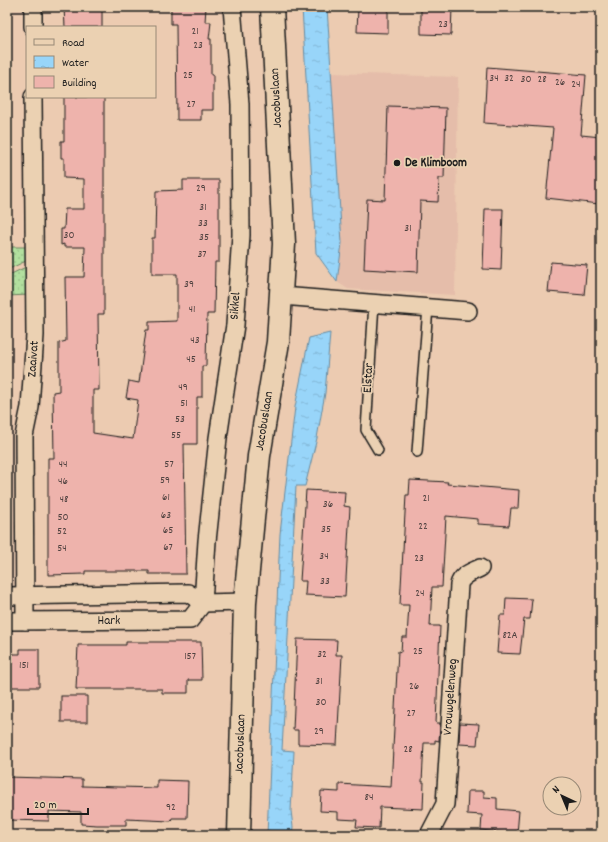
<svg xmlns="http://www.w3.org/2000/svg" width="608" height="842" font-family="Dekko,sans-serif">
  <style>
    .built { fill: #e5bdaa }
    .grass { fill: url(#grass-dots); stroke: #677e5e }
    .water { fill: url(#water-ripples); stroke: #668ba1 }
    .building { fill: #eeb3ac; stroke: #1c1c1c }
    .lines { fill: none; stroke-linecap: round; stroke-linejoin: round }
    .service-casing { stroke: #1c1c1c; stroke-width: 12 }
    .minor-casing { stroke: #1c1c1c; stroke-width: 20 }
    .secondary-casing { stroke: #1c1c1c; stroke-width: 25 }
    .service { stroke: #ebd1b2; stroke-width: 9 }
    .minor { stroke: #ebd1b2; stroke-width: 17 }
    .secondary { stroke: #ebd1b2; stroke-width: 22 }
    .poi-dot { fill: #1c1c1c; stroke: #ebd1b2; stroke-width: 1.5 }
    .labels { text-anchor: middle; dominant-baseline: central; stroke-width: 3.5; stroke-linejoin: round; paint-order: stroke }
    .number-label { font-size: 11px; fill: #504240 }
    .street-label { font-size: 13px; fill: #1c1c1c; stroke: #ebd1b2 }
    .poi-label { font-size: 13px; font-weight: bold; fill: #1c1c1c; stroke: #ebd1b2; text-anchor: start }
  </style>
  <defs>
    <pattern id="grass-dots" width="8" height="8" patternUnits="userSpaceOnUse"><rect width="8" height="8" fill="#b2e09f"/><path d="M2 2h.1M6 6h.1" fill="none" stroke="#98c088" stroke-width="1.8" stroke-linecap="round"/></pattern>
    <pattern id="water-ripples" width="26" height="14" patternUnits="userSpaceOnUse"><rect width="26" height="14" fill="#98d5f9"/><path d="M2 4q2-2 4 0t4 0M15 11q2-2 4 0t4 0" fill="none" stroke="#82b6d5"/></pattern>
  </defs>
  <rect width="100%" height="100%" fill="#eccbb1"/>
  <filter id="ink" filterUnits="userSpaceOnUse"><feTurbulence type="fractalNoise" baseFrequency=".025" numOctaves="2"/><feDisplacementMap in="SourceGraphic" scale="8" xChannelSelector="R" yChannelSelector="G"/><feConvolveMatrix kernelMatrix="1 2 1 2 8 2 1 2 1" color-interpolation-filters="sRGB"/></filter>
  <g filter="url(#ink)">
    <polygon class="built" points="331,73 458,77 455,295 348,289 337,282 342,243"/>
    <g class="grass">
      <polygon points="7,247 28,247 28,260 7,270"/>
      <polygon points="28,266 29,295 7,296 7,276"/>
    </g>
    <g class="water">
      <polygon points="302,7 327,7 342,243 337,282 316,253"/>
      <polygon points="330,333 325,393 317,438 305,486 296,486 282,750 294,751 291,811 293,827 292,835 267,835 280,534 295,407 309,338"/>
    </g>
    <g class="building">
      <polygon points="64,7 102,7 102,27 65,27"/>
      <polygon points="171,7 206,7 205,22 211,22 209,39 211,39 211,75 213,75 213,110 201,110 201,120 177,120 176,24 171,24"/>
      <polygon points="358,7 388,7 388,33 357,32"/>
      <polygon points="421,7 452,7 451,35 421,34"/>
      <polygon points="487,67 586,75 581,135 601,137 599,204 546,198 553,128 484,123"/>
      <polygon points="64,97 104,97 104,314 98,314 99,390 93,390 93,433 133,439 138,400 126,398 129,381 139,383 146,330 149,330 149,322 177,321 177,274 152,274 152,238 155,238 156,191 183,190 183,180 219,180 219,262 215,262 214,314 207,314 206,366 202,366 202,397 197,397 197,444 184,444 186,574 149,574 149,571 85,571 85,574 48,575 48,458 54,458 53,392 59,391 59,343 66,341 65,277 84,277 85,247 64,247 64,244 61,245 61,229 64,229 65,209 84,209 84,179 64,178 64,158 61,158 61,141 64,141"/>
      <polygon points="388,106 446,108 444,178 439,178 438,202 420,201 418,272 364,269 367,199 385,200"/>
      <polygon points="485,209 503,209 501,270 483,269"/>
      <polygon points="551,262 587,265 584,295 548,292"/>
      <polygon points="410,480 448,482 447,484 519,490 518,508 511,508 509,526 478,524 478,519 446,516 442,587 432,587 430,626 440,626 436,723 440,723 439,741 435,740 435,743 424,743 422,782 424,782 423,809 380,807 379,828 356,827 357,820 338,819 338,812 320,811 321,791 339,792 339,784 391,787 398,651 401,652 402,637 407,637 409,605 400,605 406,495 409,495"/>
      <polygon points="306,490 345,492 344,506 350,507 345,597 305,595 306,581 300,581"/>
      <polygon points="506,598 532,599 530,619 524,619 520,654 497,653 500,615 505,615"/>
      <polygon points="297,639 337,640 336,655 342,655 337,745 298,744 298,730 293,730"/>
      <polygon points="126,642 201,642 202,680 188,680 188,693 162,693 162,689 76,689 78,645 126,645"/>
      <polygon points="20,649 39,649 39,687 7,687 7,664 12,664 12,654 20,654"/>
      <rect x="61" y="696" width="26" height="26"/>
      <polygon points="460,723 479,724 477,745 459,744"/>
      <polygon points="7,777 82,779 82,786 157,788 157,780 188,781 187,818 172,818 171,821 126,819 126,825 97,825 81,824 81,812 49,811 49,821 7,820"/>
      <polygon points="468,791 484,791 484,797 497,798 497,809 519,811 517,834 481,830 482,815 467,814"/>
    </g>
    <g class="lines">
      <g class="service-casing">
        <g id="service">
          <polyline points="374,303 366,430 378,450"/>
          <polyline points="417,452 428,307"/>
        </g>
      </g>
      <g class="minor-casing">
        <g id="minor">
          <polyline points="33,7 33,27"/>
          <polyline points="282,296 468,311"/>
          <polyline points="7,596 188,593 203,603 245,602"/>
          <polyline points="203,603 207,541 218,438 235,325 241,235 240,104 232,7"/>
          <polyline points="7,621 190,620 203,603"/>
          <polyline points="25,621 24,436 30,407 35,335 33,97"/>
          <path d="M429 835 445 804 459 585C461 575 472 572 480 568"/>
        </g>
      </g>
      <g class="secondary-casing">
        <polyline id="secondary" points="239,835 245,602 259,456 278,342 284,244 272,7"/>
      </g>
      <use href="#service" class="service"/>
      <use href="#minor" class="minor"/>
      <use href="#secondary" class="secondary"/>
    </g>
  </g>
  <circle class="poi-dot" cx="397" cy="163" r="4"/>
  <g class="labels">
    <g class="number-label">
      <text x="443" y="25">23</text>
      <text x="195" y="32">21</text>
      <text x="198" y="46">23</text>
      <text x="188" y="76">25</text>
      <text x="494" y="79">34</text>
      <text x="509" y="79">32</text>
      <text x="526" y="80">30</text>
      <text x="542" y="80">28</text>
      <text x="560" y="83">26</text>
      <text x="576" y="85">24</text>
      <text x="191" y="105">27</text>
      <text x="201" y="189">29</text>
      <text x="203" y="208">31</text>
      <text x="203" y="224">33</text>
      <text x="408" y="229">31</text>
      <text x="69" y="236">30</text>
      <text x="204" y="238">35</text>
      <text x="202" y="255">37</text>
      <text x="189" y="285">39</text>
      <text x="192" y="310">41</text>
      <text x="195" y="341">43</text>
      <text x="191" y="360">45</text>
      <text x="183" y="388">49</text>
      <text x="184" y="404">51</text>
      <text x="180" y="420">53</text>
      <text x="176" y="436">55</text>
      <text x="63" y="465">44</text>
      <text x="169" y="465">57</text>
      <text x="165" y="481">59</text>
      <text x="63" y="482">46</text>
      <text x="166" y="498">61</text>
      <text x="426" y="499">21</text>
      <text x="64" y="500">48</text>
      <text x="328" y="505">36</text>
      <text x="166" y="516">63</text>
      <text x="63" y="518">50</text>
      <text x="423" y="527">22</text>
      <text x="326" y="530">35</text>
      <text x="168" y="531">65</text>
      <text x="62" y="532">52</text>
      <text x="168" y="548">67</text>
      <text x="62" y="549">54</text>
      <text x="324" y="557">34</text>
      <text x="419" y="559">23</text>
      <text x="325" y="582">33</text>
      <text x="420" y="594">24</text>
      <text x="510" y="636">82A</text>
      <text x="418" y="652">25</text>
      <text x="322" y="655">32</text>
      <text x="190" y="657">157</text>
      <text x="24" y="666">151</text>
      <text x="319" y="682">31</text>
      <text x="414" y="687">26</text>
      <text x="321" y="703">30</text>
      <text x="411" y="714">27</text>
      <text x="319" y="732">29</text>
      <text x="408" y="750">28</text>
      <text x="369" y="798">84</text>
      <text x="171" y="808">92</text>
    </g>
    <g class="street-label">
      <text transform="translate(277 98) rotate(-93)">Jacobuslaan</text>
      <text transform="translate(236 306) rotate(-86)">Sikkel</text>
      <text transform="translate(34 359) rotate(-86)">Zaaivat</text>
      <text transform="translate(369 378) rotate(-87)">Elstar</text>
      <text transform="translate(265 421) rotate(-81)">Jacobuslaan</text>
      <text x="109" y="621">Hark</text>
      <text transform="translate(451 697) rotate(-86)">Vrouwgelenweg</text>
      <text transform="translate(241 744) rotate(-88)">Jacobuslaan</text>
    </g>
    <g class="poi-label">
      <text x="405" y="163">De Klimboom</text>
    </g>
  </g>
  <rect width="608" height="842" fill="none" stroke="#ebd1b2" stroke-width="24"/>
  <rect x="12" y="12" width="584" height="818" fill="none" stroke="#1c1c1c" stroke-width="1.5" filter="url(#ink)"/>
  <rect x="26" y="26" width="130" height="72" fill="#ebd1b2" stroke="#988976"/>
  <rect x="34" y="39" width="20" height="6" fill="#ebd1b2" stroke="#988976"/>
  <text x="62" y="46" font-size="12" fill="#1c1c1c">Road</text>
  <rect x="34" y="56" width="20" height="12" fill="url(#water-ripples)" stroke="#988976"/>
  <text x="62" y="66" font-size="12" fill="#1c1c1c">Water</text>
  <rect x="34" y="76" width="20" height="12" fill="#eeb3ac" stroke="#988976"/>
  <text x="62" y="86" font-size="12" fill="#1c1c1c">Building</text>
  <g transform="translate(562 796) rotate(316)"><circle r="19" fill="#ebd1b2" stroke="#988976"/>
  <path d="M0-3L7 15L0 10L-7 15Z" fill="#1c1c1c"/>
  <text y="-6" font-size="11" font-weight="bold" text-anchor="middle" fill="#1c1c1c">N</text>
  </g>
  <path d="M28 808v6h60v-6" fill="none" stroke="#1c1c1c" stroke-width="2"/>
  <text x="34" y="808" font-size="12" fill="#1c1c1c" stroke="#ebd1b2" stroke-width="3" paint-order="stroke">20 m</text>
</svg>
